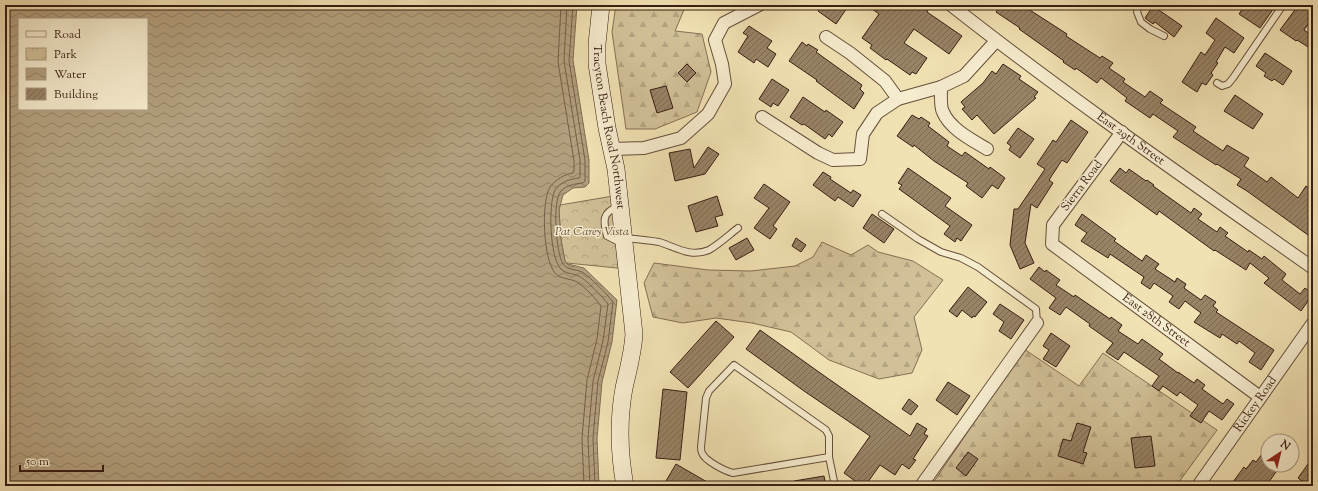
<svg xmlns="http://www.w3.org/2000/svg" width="1318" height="491" font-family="'Sorts Mill Goudy',serif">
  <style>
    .forest { fill: url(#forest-firs); stroke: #856f56 }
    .park { fill: url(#park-crowns); stroke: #856f56 }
    .water { fill: url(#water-waves); stroke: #816b53; fill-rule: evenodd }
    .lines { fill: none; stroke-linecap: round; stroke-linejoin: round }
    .shore { stroke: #755e48; stroke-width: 1 }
    .building { fill: url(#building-hatch); stroke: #381d13 }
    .service-casing { stroke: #664e3b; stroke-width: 8 }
    .minor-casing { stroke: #664e3b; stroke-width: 14 }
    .secondary-casing { stroke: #381d13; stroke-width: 18 }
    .service { stroke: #f6ecce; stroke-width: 6 }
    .minor { stroke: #f6ecce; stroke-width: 12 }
    .secondary { stroke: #f6ecce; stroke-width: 17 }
    .labels { text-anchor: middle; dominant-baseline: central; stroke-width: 3; stroke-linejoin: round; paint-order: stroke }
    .street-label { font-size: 12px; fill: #381d13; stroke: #f6ecce }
    .park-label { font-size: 12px; font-style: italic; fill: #664e3b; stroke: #f6ecce }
  </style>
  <defs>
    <pattern id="forest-firs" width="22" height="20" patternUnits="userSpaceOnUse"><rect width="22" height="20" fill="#d2c198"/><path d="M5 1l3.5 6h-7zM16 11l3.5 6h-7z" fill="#b5a582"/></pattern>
    <pattern id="park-crowns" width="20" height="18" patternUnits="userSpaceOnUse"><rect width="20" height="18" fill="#d2c198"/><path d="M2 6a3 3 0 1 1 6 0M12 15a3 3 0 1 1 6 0" fill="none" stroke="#b5a582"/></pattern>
    <pattern id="water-waves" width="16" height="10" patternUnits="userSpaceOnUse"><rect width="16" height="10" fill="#b29f7d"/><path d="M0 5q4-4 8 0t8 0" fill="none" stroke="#928165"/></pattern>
    <pattern id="building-hatch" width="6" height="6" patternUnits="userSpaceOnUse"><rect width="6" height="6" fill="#988366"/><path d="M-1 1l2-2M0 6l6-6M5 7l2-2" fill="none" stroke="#7d6b53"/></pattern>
  </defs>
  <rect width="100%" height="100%" fill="#f1e2b3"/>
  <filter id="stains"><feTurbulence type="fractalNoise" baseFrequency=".005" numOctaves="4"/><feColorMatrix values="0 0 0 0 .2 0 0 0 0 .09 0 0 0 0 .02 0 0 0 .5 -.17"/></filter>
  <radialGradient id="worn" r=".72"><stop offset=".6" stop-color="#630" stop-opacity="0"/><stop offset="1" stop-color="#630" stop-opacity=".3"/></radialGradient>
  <g class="forest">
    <polygon points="616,5 686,5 675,31 702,34 711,72 697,112 655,129 626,129 612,32"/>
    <polygon points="822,242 851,255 868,245 878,252 913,261 943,280 914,317 922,350 912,373 879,379 829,360 791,332 752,323 716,318 683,323 653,317 644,283 654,263 708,270 751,271 795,266 813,257"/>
    <polygon points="1024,349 1079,386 1103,353 1217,430 1176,486 931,486"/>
  </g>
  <polygon class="park" points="619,195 627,269 567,263 565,261 561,240 559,210 560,205"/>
  <path class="water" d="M5 5H577L573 60 589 160V183L585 187 573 188 563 195 559 210 561 240 565 261 568 264 584 268 617 300 612 342 602 382 597 438 599 486H5ZM19 19H147V109H19Z"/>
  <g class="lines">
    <g class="shore">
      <path d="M561 5 558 62 574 161V171L573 173C565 174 555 180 550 187 541 202 543 259 555 273 562 280 570 278 577 282 585 287 596 299 601 306L597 339 587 380 582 438 584 486"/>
      <path d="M567 5 564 61 580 160V177L579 178C570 179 560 182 555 190 548 204 550 256 560 268 565 274 572 273 579 276 585 279 604 298 608 304L603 341 593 381 588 438 590 486"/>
      <path d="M573 5 569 61 585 160V181L583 183C574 184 567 185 561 191 552 201 556 253 563 264 567 270 575 269 582 272 589 276 608 295 613 302L608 342 598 381 593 438 595 486"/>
    </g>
  </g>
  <g class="building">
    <polygon points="822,5 849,5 836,24 818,11"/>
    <polygon points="867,5 920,5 928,10 927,12 962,36 949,54 914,29 904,43 927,58 916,74 912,72 910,75 887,59 886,60 870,48 872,45 862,38 879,14"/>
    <polygon points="1001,5 1022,5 1067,34 1066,36 1100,58 1102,56 1113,63 1109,68 1125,79 1123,82 1145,97 1150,91 1163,100 1160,103 1196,127 1193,131 1223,151 1227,145 1249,158 1244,166 1267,182 1271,177 1298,198 1306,186 1313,191 1313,210 1308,217 1313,221 1313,228 1308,235 1247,191 1237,185 1241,179 1217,164 1216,165 1173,137 1178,131 1153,114 1150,118 1125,101 1127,98 1101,78 1097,83 1076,68 1075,70 1063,62 1064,61 1019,29 1020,28 996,12"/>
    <polygon points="1245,5 1276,5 1260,28 1239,14"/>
    <polygon points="1304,5 1306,5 1313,10 1313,17 1304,30 1313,36 1313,50 1297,40 1296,41 1280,30 1297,7 1301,9"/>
    <polygon points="1153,6 1182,26 1174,37 1155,22 1153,24 1145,18"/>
    <polygon points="1216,18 1244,38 1234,53 1225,47 1216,62 1218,63 1211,73 1213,75 1206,85 1202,83 1197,92 1182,82 1201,52 1205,55 1215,40 1206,33"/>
    <polygon points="749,26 772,41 767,48 776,54 768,67 756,59 754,63 738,52 748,36 743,33"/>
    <polygon points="802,42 807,46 808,44 818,50 816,52 862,85 860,89 864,93 854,109 816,81 817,80 789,61"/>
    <polygon points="1265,53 1292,71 1283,85 1274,79 1272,81 1264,76 1266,73 1256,66"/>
    <polygon points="687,64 696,73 687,82 678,73"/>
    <polygon points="1003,64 1021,76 1019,79 1038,92 1034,97 1036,98 994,134 977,115 972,120 962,109 965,107 961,102 983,83 992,71 996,74"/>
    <polygon points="772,79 789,90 778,106 773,103 771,107 759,99"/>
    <polygon points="666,86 673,108 657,113 650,90"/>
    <polygon points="1235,95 1263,114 1253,129 1224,111"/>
    <polygon points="803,97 825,112 826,110 843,122 832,137 829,134 825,139 804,124 802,125 790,117"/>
    <polygon points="912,115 919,119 921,117 930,123 928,126 949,142 947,146 962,156 965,152 989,169 990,167 1005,178 998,189 992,185 982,198 966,186 968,183 934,161 914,145 913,147 897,136"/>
    <polygon points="1071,120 1088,132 1067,163 1062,160 1049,180 1053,183 1037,208 1031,204 1025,243 1034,263 1020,269 1010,245 1014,209 1018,209 1045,169 1037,164 1053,140 1056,142"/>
    <polygon points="1018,128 1034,139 1020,158 1009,150 1011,146 1007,143"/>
    <polygon points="708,147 719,154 705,174 675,181 669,153 690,149 694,168"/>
    <polygon points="908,168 951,198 945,206 972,225 961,241 957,238 955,242 944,234 950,226 899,189 902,185 898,183"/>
    <polygon points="1120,168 1126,173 1129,169 1146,181 1147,180 1154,185 1153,186 1191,213 1194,208 1202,214 1198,219 1217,232 1220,227 1228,233 1225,236 1248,252 1249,250 1262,259 1264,256 1286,274 1282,280 1300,294 1305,288 1313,294 1301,311 1264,283 1269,278 1250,263 1246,270 1215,250 1214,251 1159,211 1157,215 1110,181"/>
    <polygon points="823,172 831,177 830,179 851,193 853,190 861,195 853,207 838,197 835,201 813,185"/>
    <polygon points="764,184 790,202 773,226 777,229 770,239 754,228 769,208 754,198"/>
    <polygon points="717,196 723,215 715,217 718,226 696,232 688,206"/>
    <polygon points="872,214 894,229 884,243 863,228"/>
    <polygon points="1082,214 1116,239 1114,241 1142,261 1146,255 1159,264 1155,269 1175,282 1177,278 1186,284 1184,288 1201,300 1205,295 1216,302 1213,306 1218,310 1216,312 1274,350 1261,370 1249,362 1255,353 1239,341 1237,344 1222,334 1220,338 1194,322 1201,313 1185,301 1179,309 1169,302 1173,296 1154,283 1150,289 1141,283 1144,277 1110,254 1108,258 1081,241 1087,233 1075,225"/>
    <polygon points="747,238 754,250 736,260 729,248"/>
    <polygon points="796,238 806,245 801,252 792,246"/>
    <polygon points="1039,267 1045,272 1046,270 1060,280 1056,285 1074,297 1075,295 1110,319 1111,317 1122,325 1118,331 1138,344 1142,339 1163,354 1159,359 1178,373 1178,372 1194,383 1197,379 1205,385 1202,389 1223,404 1227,399 1234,404 1222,420 1209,411 1201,423 1190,416 1198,405 1180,392 1177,396 1163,386 1159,391 1152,386 1159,376 1124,352 1118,360 1106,352 1113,343 1089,326 1090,324 1066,307 1060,315 1049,308 1056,298 1030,279"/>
    <polygon points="968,287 987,302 975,317 973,316 972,318 962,310 957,317 949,311"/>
    <polygon points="1000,304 1024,320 1011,339 999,331 1004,322 993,314"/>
    <polygon points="716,321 734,337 688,388 670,372"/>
    <polygon points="760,330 816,370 910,436 917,423 927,429 924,434 928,436 913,459 916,460 909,469 902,464 895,475 880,465 865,486 862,486 844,473 870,436 804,391 746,349"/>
    <polygon points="1051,333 1070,346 1056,367 1043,359 1049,350 1043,346"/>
    <polygon points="948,382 970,396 957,415 936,400"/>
    <polygon points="663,389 687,392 680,460 656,458"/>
    <polygon points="909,399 918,406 911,415 902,409"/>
    <polygon points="1077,423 1091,427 1083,452 1087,453 1083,464 1058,456 1063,439 1071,441"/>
    <polygon points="1151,436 1155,466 1135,468 1131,438"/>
    <polygon points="1268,446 1268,465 1281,465 1266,486 1230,486 1244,467 1246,469 1253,460 1256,462"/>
    <polygon points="968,452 978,459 966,476 956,468"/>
    <polygon points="1313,457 1313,486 1309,486 1298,478"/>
    <polygon points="676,464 714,486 663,486"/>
    <polygon points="824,476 826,486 794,486 794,481"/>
  </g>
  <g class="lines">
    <g class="service-casing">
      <g id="service">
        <polyline points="1139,5 1137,12 1141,22 1150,29 1164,36"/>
        <polyline points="1217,83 1222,86 1228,84 1233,78 1283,5"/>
        <path d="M618 207C602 212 603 221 607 236L621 243"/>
        <polyline points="882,214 918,239 941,252 961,258 978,267 1036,309 1037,323"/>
        <path d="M625 238C636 239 648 240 659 242 676 247 690 258 709 250 719 244 729 235 738 228"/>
        <path d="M829 457 733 473C725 471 705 461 702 453 701 451 701 449 701 447L706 398 709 391 734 365 826 430 829 436V457L835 486"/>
      </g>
    </g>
    <g class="minor-casing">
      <g id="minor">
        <path id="s1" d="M951 5C1068 97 1191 182 1313 268"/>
        <polyline points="826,37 850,53 885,81 898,99"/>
        <path d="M941 87C941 93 940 107 943 112 950 129 972 140 987 149"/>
        <polyline points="762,117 818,153 833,160 860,159 863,134 877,113 898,99 941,87 964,76 996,41"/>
        <path id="s2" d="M1122 132 1053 225 1052 244 1260 397"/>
        <polyline points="612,149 644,148 681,138 708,114 725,84 722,64 715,40 724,23 759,5"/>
        <polyline points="921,486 1037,323"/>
        <path id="s3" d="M1198 486 1313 323"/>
      </g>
    </g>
    <g class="secondary-casing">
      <g id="secondary">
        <path id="s4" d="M601 5 597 44V64L607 128 616 169 634 334C633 353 628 370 624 388 618 421 619 453 625 486"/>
      </g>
    </g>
    <use href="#service" class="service"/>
    <use href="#minor" class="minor"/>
    <use href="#secondary" class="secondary"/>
  </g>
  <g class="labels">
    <g class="street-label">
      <text stroke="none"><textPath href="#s4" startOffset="123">Tracyton Beach Road Northwest</textPath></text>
      <text stroke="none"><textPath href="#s1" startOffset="224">East 29th Street</textPath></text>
      <text transform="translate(1082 186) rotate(-53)">Sierra Road</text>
      <text stroke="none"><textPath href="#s2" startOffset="264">East 28th Street</textPath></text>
      <text stroke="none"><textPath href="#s3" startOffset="100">Rickey Road</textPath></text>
    </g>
    <g class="park-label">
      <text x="592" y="232">Pat Carey Vista</text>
    </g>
  </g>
  <rect width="1318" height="491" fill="none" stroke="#f1e2b3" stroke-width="20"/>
  <rect x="6" y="6" width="1306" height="479" fill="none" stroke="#381d13" stroke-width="2"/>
  <rect x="10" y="10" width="1298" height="471" fill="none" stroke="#381d13"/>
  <rect x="18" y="18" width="130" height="92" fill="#f6ecce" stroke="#aa9983"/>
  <rect x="26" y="31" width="20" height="6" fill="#f6ecce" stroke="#aa9983"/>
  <text x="54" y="38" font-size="12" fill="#381d13">Road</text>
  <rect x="26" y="48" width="20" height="12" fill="url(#park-crowns)" stroke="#aa9983"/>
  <text x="54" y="58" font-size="12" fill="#381d13">Park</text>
  <rect x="26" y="68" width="20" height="12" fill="url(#water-waves)" stroke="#aa9983"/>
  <text x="54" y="78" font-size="12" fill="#381d13">Water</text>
  <rect x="26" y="88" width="20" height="12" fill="url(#building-hatch)" stroke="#aa9983"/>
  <text x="54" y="98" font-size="12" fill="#381d13">Building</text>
  <g transform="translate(1280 453) rotate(35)"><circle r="19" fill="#f6ecce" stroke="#aa9983"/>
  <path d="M0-3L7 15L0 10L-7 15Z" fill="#8f2418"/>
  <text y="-6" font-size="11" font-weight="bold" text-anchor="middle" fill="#381d13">N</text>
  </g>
  <path d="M20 465v6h83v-6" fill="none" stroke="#381d13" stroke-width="2"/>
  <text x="26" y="465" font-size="12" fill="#381d13" stroke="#f6ecce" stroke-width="3" paint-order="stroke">50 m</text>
  <rect width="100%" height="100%" filter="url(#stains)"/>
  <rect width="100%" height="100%" fill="url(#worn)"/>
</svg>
